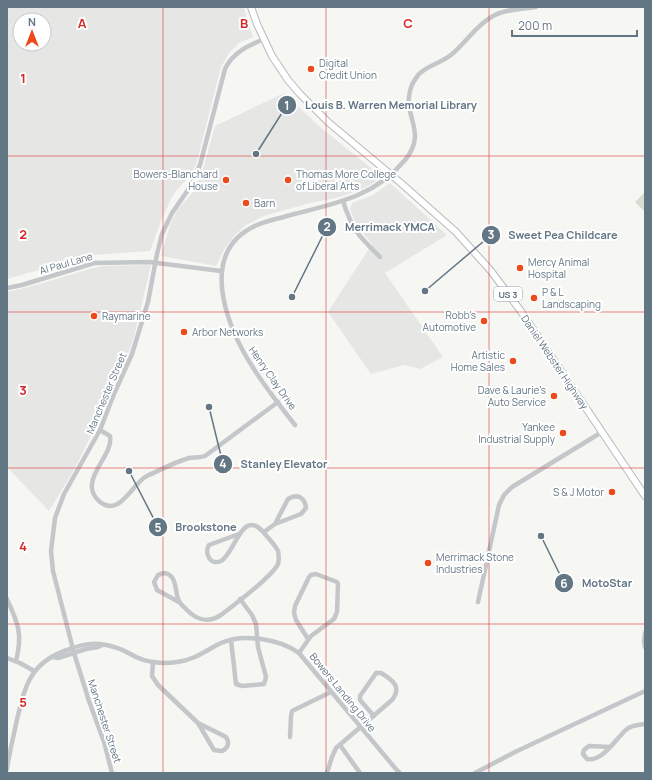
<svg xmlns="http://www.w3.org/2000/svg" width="652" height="780" font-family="Manrope,sans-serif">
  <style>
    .built { fill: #e6e7e5; fill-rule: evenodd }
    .green { fill: #d7ddd3 }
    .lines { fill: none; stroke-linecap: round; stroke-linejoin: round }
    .major-casing { stroke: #b6babe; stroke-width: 8 }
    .minor { stroke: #c3c7ca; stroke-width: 4.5 }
    .major { stroke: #fff; stroke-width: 6 }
    .grid { fill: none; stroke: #d62828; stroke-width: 1; stroke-opacity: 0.55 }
    .poi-dot { fill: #eb4b1c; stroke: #fff; stroke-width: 1.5 }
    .labels { text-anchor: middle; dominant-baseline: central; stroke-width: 4; stroke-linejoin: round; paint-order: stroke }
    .shield { fill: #fff; stroke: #929fa9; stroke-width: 1 }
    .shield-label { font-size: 9px; font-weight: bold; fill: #637684 }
    .poi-label { font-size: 10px; fill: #637684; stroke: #fff; text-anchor: start }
    .street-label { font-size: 10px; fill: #637684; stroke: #fff }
    .grid-label { font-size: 13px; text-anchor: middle; font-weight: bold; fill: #d62828; stroke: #fff; stroke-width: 4; stroke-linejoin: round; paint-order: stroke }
    .leader { fill: none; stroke: #637684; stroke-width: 1.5 }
    .callout-dot { fill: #637684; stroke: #fff; stroke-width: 1.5 }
    .mark-label { font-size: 12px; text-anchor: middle; font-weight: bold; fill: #fff }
    .callout-label { font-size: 11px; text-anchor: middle; font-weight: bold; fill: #637684; stroke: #fff; stroke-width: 4; stroke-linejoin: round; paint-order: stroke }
  </style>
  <rect width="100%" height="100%" fill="#f6f6f2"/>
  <g class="built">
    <path d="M7 7H244L247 20 253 37 239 43 229 53 221 67 196 165 188 178 176 191 171 199 161 221 150 251 92 255 7 279ZM20 20H44V44H20Z"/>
    <polygon points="284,93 320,127 376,172 379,177 375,182 360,190 340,197 306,204 264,216 246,225 235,235 225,248 216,266 161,256 170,225 177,210 192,193 202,173 215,126"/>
    <polygon points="390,183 447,235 385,273 443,357 420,369 404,365 371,374 328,312 372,244 356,224 350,209 352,203 373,195"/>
    <polygon points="151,265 134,337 124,365 114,384 106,405 75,468 49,511 7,467 7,292 40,284 89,269 103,266"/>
  </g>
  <polygon class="green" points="645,192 645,212 635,202"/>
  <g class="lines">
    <g class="major-casing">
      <polyline id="major" points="251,7 257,24 272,56 288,80 300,94 328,122 402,184 456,232 491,271 520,310 645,496"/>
    </g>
    <g class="minor">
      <path d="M343 201C352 230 359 236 380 257"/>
      <polyline points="7,288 22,285 94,263 149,262 221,271"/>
      <path d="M295 425C280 406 265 387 252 366 226 326 197 251 257 225 266 221 277 219 287 216 332 204 374 198 405 160 428 132 403 117 410 91 411 85 415 79 419 74 428 65 441 63 451 55 466 43 476 25 493 16 506 9 522 9 536 7"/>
      <path d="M100 430 110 436C113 452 93 468 92 484 91 490 94 497 99 501 120 519 132 483 147 476 160 470 175 462 189 458 194 457 200 458 205 456L278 402"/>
      <path d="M264 532 275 524 288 499C298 493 305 498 306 508L301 514 275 524"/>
      <path d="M7 599C18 623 23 634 16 661"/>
      <path d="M179 602 157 590 154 582 158 575 164 573C178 575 174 591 179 601 180 604 183 606 185 608 196 620 207 624 221 615 234 605 272 577 278 564 279 560 279 556 278 551 275 545 270 540 265 534 242 505 235 554 221 561 210 566 204 553 209 545L239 534"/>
      <polyline points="478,602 499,505 504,495 512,487 602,432"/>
      <polyline points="645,633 644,642 645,647"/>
      <polyline points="231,640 236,684 242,686 264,684 266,677 258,647 256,624 252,615 240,599"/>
      <polyline points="299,653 311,636 334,619 337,612 338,584 337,582 316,574 311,575 309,577 295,606 294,613 296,620 308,639"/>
      <polyline points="53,657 58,658 86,649 98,647 102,645"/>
      <polyline points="7,658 20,663 34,671"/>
      <path d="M153 662 152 676 158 685 198 723 226 737C230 743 228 748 222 751L214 750 198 723"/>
      <polyline points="290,737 291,716 292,711 331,692"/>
      <polyline points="340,745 360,773"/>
      <path d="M610 747 589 746 584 750 583 754 587 759C603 762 616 738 627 729 632 725 639 725 645 724"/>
      <path d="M7 769C9 754 13 739 16 724 25 686 29 662 70 649 86 643 97 642 114 647 122 649 129 653 136 657 149 663 163 664 177 662 195 660 206 650 221 643 243 633 280 639 299 653L395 768 400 773"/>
      <path d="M112 773 104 742 89 701 74 653 53 571 51 551 55 518 64 494 100 430 114 394 132 354 148 302 157 254 162 234 172 213 188 190 200 165 225 69C233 52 248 46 264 39"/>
      <path d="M327 773 332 757 336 748 392 700C402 687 393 680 381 673H376L374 676 360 696V700L374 716"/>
      <polyline points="475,773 515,752 645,691"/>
    </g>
    <use href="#major" class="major"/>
  </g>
  <path class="grid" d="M163 7V773M326 7V773M489 7V773M7 156H645M7 312H645M7 468H645M7 624H645"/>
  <g class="poi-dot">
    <circle cx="311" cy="69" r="4"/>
    <circle cx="226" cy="180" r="4"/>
    <circle cx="288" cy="180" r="4"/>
    <circle cx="246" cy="203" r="4"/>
    <circle cx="520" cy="268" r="4"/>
    <circle cx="534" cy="298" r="4"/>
    <circle cx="94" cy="316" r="4"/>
    <circle cx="484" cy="321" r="4"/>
    <circle cx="184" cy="332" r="4"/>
    <circle cx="513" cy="361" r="4"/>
    <circle cx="554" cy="396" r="4"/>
    <circle cx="563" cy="433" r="4"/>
    <circle cx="612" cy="492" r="4"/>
    <circle cx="428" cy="563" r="4"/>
  </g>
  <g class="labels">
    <rect class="shield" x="494" y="287" width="28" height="14" rx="3"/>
    <g class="shield-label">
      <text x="508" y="294">US 3</text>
    </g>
    <g class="poi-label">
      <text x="319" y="63">Digital<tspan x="319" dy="12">Credit Union</tspan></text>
      <text x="218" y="174" text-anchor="end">Bowers-Blanchard<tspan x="218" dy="12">House</tspan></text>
      <text x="296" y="174">Thomas More College<tspan x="296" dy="12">of Liberal Arts</tspan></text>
      <text x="254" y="203">Barn</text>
      <text x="528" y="262">Mercy Animal<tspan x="528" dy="12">Hospital</tspan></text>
      <text x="542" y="292">P &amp; L<tspan x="542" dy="12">Landscaping</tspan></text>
      <text x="476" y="315" text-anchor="end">Robb's<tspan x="476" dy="12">Automotive</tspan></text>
      <text x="102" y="316">Raymarine</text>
      <text x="192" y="332">Arbor Networks</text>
      <text x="505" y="355" text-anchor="end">Artistic<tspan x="505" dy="12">Home Sales</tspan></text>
      <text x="546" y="390" text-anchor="end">Dave &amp; Laurie's<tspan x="546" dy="12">Auto Service</tspan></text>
      <text x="555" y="427" text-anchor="end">Yankee<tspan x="555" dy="12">Industrial Supply</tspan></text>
      <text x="604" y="492" text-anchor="end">S &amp; J Motor</text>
      <text x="436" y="557">Merrimack Stone<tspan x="436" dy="12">Industries</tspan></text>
    </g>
    <g class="street-label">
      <text transform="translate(66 263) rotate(-16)">Al Paul Lane</text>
      <text transform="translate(555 362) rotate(56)">Daniel Webster Highway</text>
      <text transform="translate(273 378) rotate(55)">Henry Clay Drive</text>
      <text transform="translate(106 393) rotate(-67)">Manchester Street</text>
      <text transform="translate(343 692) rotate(51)">Bowers Landing Drive</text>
      <text transform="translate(105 721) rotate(72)">Manchester Street</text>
    </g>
  </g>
  <g class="grid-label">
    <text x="82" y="28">A</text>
    <text x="244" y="28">B</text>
    <text x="408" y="28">C</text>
    <text x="23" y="83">1</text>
    <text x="23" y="239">2</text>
    <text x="23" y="395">3</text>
    <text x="23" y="551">4</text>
    <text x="23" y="707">5</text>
  </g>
  <path class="leader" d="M256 154L287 105M292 297L327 227M425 291L491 235M209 407L223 464M129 471L158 527M541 536L564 583"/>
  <g class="callout-dot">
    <circle cx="256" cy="154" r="4"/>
    <circle cx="292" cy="297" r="4"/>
    <circle cx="425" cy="291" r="4"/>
    <circle cx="209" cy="407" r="4"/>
    <circle cx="129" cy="471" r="4"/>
    <circle cx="541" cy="536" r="4"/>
    <circle cx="287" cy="105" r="10"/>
    <circle cx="327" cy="227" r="10"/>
    <circle cx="491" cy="235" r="10"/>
    <circle cx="223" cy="464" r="10"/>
    <circle cx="158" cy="527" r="10"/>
    <circle cx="564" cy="583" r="10"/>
  </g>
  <g class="mark-label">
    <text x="287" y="110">1</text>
    <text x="327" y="231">2</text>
    <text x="491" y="239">3</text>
    <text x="223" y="468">4</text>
    <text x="158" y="532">5</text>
    <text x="564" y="588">6</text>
  </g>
  <g class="callout-label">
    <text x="391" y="109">Louis B. Warren Memorial Library</text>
    <text x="390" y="231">Merrimack YMCA</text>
    <text x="563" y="239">Sweet Pea Childcare</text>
    <text x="284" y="468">Stanley Elevator</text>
    <text x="206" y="531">Brookstone</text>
    <text x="607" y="587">MotoStar</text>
  </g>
  <rect width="652" height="780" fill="none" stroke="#637684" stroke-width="16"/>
  <g transform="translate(32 32)"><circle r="19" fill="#ffffff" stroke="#c1c8ce"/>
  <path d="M0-3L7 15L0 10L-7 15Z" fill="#eb4b1c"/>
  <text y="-6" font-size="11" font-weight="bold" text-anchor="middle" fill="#637684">N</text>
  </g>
  <path d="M512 30v6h125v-6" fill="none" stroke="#637684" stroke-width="2"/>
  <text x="518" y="30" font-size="12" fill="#637684" stroke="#ffffff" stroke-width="3" paint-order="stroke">200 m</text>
</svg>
